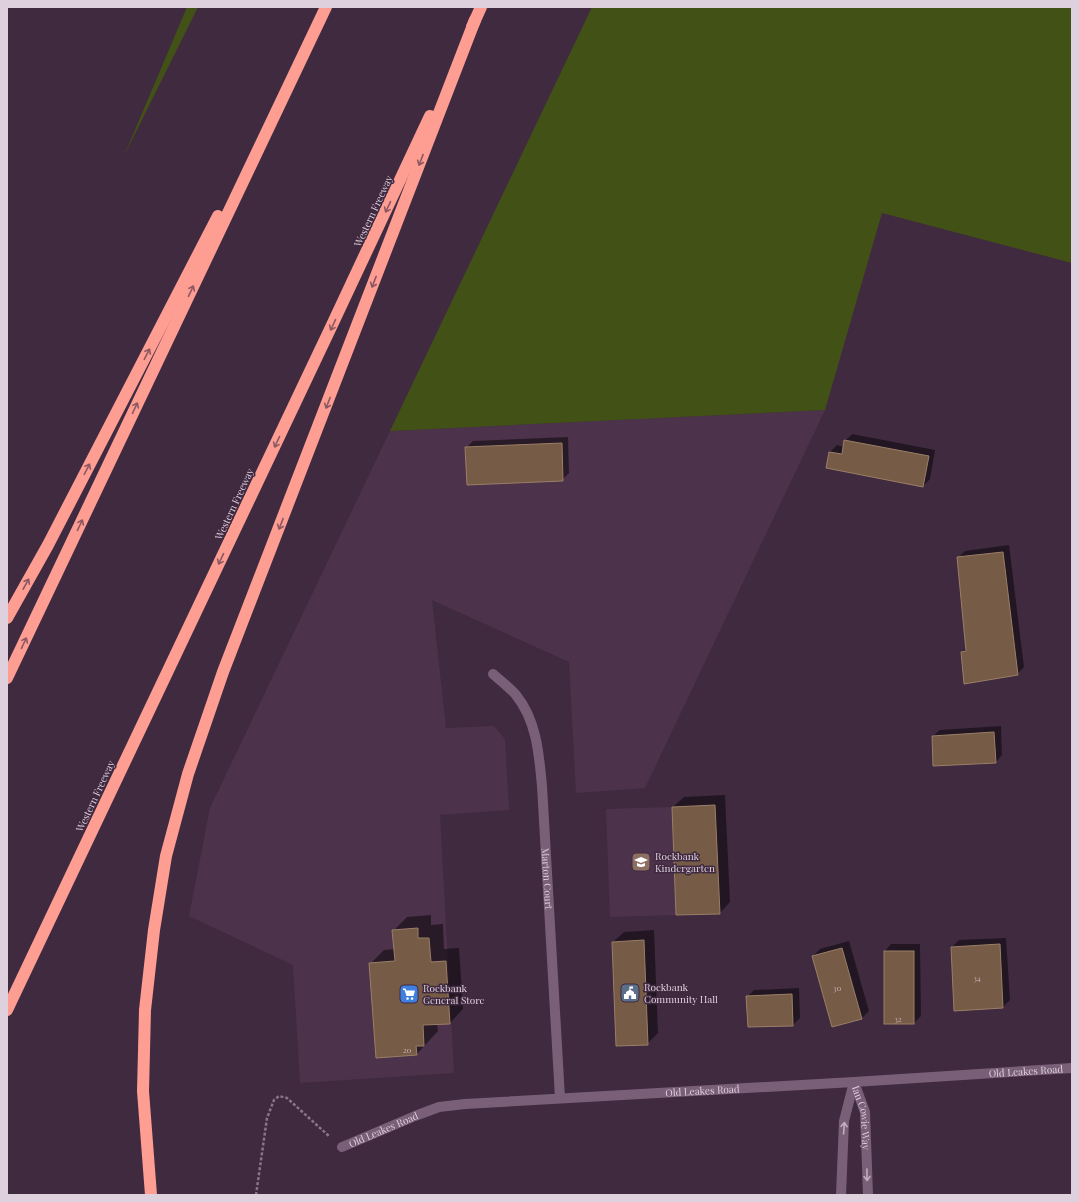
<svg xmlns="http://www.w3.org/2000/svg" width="1079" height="1202" font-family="'Playfair Display',serif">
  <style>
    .built { fill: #4d324c }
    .green { fill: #425115 }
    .shadow { fill: #0007 }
    .building { fill: #765c46; stroke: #9a7e67 }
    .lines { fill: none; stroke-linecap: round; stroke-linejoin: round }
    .path { stroke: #887587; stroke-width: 2.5; stroke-dasharray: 3 2; stroke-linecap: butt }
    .minor { stroke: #796078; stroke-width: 10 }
    .highway { stroke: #fe9d92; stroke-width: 12 }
    .oneway { stroke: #8c5861 }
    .oneway2 { stroke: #c0aebf }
    .labels { text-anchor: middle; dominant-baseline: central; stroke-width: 3; stroke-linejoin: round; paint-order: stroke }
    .number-label { font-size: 8px; fill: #c5b3b8 }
    .street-label { font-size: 10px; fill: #dfd0de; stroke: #402a40 }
    .poi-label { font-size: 10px; fill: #dfd0de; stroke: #402a40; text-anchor: start }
  </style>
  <rect width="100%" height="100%" fill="#402a40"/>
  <g class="built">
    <polygon points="825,410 645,788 576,793 569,662 432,600 446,728 494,726 505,739 509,810 440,815 454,1073 300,1083 293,965 189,916 210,808 390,431"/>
    <polygon points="672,807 676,915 610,917 606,809"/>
  </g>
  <g class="green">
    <polygon points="187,7 198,7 124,156"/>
    <polygon points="592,7 1072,7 1072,263 882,213 825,410 390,431"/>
  </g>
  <g class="shadow">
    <polygon points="852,434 935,450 930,479 923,486 830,452 837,445 844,447 845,441"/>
    <polygon points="568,437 569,473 562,480 466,448 473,441"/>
    <polygon points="1009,545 1024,667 1017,674 962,652 967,647 958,558 965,551"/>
    <polygon points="1001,726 1002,755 996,762 933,736 940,730"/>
    <polygon points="725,795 730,902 720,913 673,807 684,797"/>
    <polygon points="431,915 431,925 443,924 444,949 459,948 463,1009 450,1023 437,1024 438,1031 416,1055 370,964 384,950 395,949 393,931 407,917"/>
    <polygon points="654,930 658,1033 647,1044 613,942 624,932"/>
    <polygon points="1006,938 1010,1000 1003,1007 955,1010 952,947 959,940"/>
    <polygon points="849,941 869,1011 862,1018 833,1026 813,956 820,949"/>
    <polygon points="891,944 920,944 921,1016 914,1023 885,951"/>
    <polygon points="799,988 800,1018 793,1025 748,996 754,990"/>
  </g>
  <g class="building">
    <polygon points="844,440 929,456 923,487 826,468 829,452 842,454"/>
    <polygon points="562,443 563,481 467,485 465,447"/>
    <polygon points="1003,552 1018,675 964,684 961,652 966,651 957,557"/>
    <polygon points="994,732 996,763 933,766 932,736"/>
    <polygon points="715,805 720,914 676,915 672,807"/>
    <polygon points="418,928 418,938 429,938 431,962 446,961 450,1024 423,1025 424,1046 416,1046 417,1055 376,1058 369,963 395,961 392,930"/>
    <polygon points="644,940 648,1045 616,1046 612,942"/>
    <polygon points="1000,944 1003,1008 954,1011 951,947"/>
    <polygon points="842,948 862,1019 832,1027 812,956"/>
    <rect x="884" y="951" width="30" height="73"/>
    <polygon points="792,994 793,1026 748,1027 746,996"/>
  </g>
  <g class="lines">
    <polyline class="path" points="256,1195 267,1118 274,1100 279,1096 287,1098 330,1137"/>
    <g class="minor">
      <path id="s1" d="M493 674C501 681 509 687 516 695 537 721 539 755 542 786L560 1098"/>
      <path id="s2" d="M854 1082 865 1112 868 1195"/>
      <path id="s3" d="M342 1147 415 1116 439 1107 465 1104 854 1082 1072 1068"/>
      <polyline points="841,1195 844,1121 854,1082"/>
    </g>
    <g class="highway">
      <polyline points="472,27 481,7"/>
      <polyline points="7,618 48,545 218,216"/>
      <polyline points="7,678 326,7"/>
      <polyline points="7,1010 332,325 430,116"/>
      <polyline points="151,1195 143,1091 144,1051 145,1010 154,930 166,856 188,774 223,672 475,20"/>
    </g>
  </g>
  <defs><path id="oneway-shaft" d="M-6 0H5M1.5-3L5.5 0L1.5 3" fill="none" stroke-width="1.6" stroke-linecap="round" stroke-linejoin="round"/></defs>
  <g class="oneway">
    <use href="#oneway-shaft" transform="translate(421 160) rotate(111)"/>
    <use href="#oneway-shaft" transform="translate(388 207) rotate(115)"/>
    <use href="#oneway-shaft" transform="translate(374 282) rotate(111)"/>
    <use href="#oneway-shaft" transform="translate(191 291) rotate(-65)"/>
    <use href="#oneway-shaft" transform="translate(333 325) rotate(115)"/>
    <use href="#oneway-shaft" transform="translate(147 354) rotate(-63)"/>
    <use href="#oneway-shaft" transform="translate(328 403) rotate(111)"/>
    <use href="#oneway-shaft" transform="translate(135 408) rotate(-65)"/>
    <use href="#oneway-shaft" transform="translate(277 442) rotate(115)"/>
    <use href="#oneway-shaft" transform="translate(87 469) rotate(-63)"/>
    <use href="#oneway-shaft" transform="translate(281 524) rotate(111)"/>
    <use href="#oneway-shaft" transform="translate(80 525) rotate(-65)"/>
    <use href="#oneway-shaft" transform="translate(221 559) rotate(115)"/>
    <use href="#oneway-shaft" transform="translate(26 584) rotate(-61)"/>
    <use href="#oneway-shaft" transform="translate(24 643) rotate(-65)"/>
  </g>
  <g class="oneway2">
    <use href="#oneway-shaft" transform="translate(844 1128) rotate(-86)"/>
    <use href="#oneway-shaft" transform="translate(867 1175) rotate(89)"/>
  </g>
  <defs>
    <g id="school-square" transform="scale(1)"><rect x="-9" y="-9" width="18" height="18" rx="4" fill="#8d6e63" stroke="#402a40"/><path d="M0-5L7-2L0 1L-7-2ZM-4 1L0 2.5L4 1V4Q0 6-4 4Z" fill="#fff"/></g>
    <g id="civic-square" transform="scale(1)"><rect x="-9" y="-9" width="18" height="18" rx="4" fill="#5c6f8a" stroke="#402a40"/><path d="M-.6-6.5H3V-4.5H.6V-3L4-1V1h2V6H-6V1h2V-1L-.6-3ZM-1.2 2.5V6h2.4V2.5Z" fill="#fff"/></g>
    <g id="supermarket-square" transform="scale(1)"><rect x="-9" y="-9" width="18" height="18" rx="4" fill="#3f7fe0" stroke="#402a40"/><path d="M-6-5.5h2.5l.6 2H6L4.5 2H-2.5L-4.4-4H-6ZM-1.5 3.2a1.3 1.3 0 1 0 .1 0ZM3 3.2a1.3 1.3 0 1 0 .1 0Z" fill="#fff"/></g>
  </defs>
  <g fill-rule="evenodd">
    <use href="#school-square" x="641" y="862"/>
    <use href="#civic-square" x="630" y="993"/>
    <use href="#supermarket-square" x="409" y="994"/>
  </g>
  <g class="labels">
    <g class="number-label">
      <text x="977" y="977">34</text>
      <text x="837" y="987">30</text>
      <text x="898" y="1018">32</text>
      <text x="407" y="1049">20</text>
    </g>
    <g class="street-label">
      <text transform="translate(373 211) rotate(-65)">Western Freeway</text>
      <text transform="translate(234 504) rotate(-65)">Western Freeway</text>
      <text transform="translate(95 796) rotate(-65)">Western Freeway</text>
      <text stroke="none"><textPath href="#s1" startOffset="220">Marton Court</textPath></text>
      <text stroke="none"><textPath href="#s3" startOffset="693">Old Leakes Road</textPath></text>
      <text stroke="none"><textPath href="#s3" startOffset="369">Old Leakes Road</textPath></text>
      <text stroke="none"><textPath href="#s2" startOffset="37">Ian Cowie Way</textPath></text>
      <text stroke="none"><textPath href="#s3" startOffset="45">Old Leakes Road</textPath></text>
    </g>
    <g class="poi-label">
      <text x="655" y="856">Rockbank<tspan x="655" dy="12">Kindergarten</tspan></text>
      <text x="644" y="987">Rockbank<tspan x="644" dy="12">Community Hall</tspan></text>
      <text x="423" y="988">Rockbank<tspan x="423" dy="12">General Store</tspan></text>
    </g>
  </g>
  <rect width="1079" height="1202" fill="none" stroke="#dfd0de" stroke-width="16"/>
</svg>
